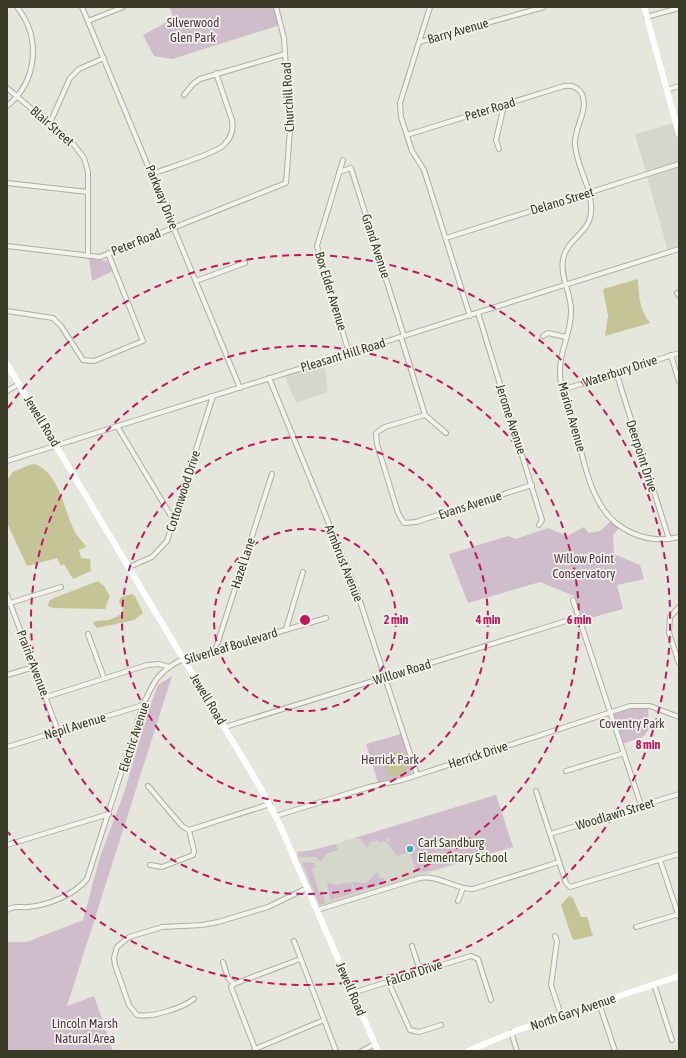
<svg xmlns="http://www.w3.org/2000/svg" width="686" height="1058" font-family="'Asap Condensed',sans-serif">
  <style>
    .built { fill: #d5d7ca }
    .green { fill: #cfbdcb }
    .water { fill: #c5c497 }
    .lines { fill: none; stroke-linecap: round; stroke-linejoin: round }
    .street-casing { stroke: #aeafa2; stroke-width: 6 }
    .street { stroke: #f3f4ee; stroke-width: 4 }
    .secondary { stroke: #fff; stroke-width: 6 }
    .ring { fill: none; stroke: #c2185b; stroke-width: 2; stroke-dasharray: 7 5 }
    .poi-dot { fill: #41a0ca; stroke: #f3f4eb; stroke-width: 1.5 }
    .labels { text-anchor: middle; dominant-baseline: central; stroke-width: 3.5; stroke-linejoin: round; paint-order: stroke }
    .park-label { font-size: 13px; fill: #57344d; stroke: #f3f4eb }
    .street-label { font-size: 13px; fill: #393b26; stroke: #f3f4eb }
    .poi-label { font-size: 13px; fill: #393b26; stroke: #f3f4eb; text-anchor: start }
    .centre { fill: #c2185b; stroke: #f3f4eb; stroke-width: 2 }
    .ring-label { font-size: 12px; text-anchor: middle; font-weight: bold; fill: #c2185b; stroke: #f3f4eb; stroke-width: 3.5; stroke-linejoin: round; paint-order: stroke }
  </style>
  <rect width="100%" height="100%" fill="#e5e6dc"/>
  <g class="built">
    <polygon points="674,123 679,139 679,248 668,251 635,134"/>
    <polygon points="324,363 328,392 296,403 284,375"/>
    <polygon points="496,795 513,847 317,907 295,856"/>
  </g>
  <g class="green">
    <polygon points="169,7 274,7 280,25 172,59 154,56 143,35 174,18"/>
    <polygon points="89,258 107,261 113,271 92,281"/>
    <polygon points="611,521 619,528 613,535 614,554 640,565 644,579 617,585 623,609 583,620 574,596 540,582 468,603 449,554 508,536 516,539 548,528 567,536 584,527 589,533 600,531"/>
    <polygon points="172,676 67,1006 94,996 113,1051 7,1051 7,942 27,942 83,920 100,857 124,793 148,711 158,685"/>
    <polygon points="648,706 649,729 643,737 622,744 612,713 630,707"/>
    <polygon points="401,734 412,767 411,773 403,777 378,783 366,744"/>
    <polygon points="496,795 513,847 429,871 418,872 416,872 410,852 397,856 387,843 390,839 387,839 387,843 384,841 379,843 378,840 373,842 372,840 367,848 361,839 355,838"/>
    <polygon points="336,844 338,850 326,854 321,861 316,857 299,857 297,852 313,850"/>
    <polygon points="302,862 314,863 315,868 312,869 319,892 322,891 325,902 324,904 320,904 318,901"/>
    <polygon points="378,872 380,878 384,878 384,884 355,892 352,882 366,883"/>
    <polygon points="327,882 336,885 351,882 354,893 330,900"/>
  </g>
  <g class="water">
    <path d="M638 279C639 296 639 309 650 323L605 336 608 316 603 289Z"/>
    <path d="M35 464C61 475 63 510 75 532 78 538 83 541 86 547L79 550 81 558 90 559 91 571 73 579 64 564 61 566 57 558 27 566 7 523V480L13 472 29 465Z"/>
    <polygon points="98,581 104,586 110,596 105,609 53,608 48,606 49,601 54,598"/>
    <polygon points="132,594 135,596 143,613 134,620 97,628 93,623 96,621 109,620 122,614 123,608 119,602 121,597"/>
    <polygon points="396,751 404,754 409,767 402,775 391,777 385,765 386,759"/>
    <path d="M569 896 573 898 581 917H587C590 923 590 930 593 935L592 936 575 940 572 938 561 905Z"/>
  </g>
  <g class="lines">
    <g class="street-casing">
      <g id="street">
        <polyline points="82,7 240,388"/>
        <polyline points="430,7 400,103 401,117 412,151 424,170 470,316"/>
        <polyline points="646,17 679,8"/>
        <polyline points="88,21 123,7"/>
        <polyline points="419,42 544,7"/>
        <polyline points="7,88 74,145 84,158 88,172 88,256"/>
        <polyline points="667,90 679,86"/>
        <polyline points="184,95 193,84 200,79 285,54"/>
        <path d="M7 106C38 81 41 37 17 7"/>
        <polyline points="50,123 70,78 79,69 104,58"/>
        <path d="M407 135 564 86C571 85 578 87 582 94 589 111 574 127 575 144 576 167 593 188 591 212 590 233 566 239 563 260 560 277 571 293 571 310 572 332 559 351 560 372 560 394 570 416 577 436 583 458 588 483 599 502 614 531 648 545 679 537"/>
        <polyline points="499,149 496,140 504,105"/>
        <polyline points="343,160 317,246 349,353"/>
        <polyline points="339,172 351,168 404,336"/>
        <path d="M152 174C167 168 215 154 224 145 231 138 234 130 232 120L216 73"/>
        <polyline points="7,183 88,192"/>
        <polyline points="446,238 679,164"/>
        <polyline points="7,246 100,257 286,183 290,130 284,38 276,7"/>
        <polyline points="196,281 245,263"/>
        <polyline points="677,293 679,296"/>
        <polyline points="7,311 53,318 61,326 83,360 94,361 143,341 108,253"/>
        <polyline points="478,313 542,520 539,525"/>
        <polyline points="543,336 548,333 566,337"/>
        <polyline points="401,337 425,415 446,433"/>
        <polyline points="671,355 679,382"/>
        <polyline points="616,372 669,539"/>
        <polyline points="269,378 357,592 417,775"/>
        <polyline points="562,390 679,353"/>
        <polyline points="7,391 19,384"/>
        <polyline points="425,415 385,427 376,433 377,444 398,513 404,523 416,522 532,485"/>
        <polyline points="117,426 174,521"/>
        <polyline points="7,461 679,249"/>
        <polyline points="129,567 152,557 167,541 213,396"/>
        <polyline points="7,595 58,731"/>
        <polyline points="573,600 641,805"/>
        <polyline points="7,604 61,587"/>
        <polyline points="679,607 670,617 669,633 679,663"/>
        <polyline points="286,629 303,572"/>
        <polyline points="88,634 104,678"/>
        <polyline points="215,651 272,474"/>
        <polyline points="7,675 34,667"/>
        <polyline points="46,697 147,665 159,664 169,667"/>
        <polyline points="225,727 579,617"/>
        <polyline points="7,747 143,705"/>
        <polyline points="566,771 624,753"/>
        <polyline points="148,786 182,826 189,830"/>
        <polyline points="536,791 566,883 570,887 679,854"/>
        <polyline points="276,816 369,787 402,780 630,706 650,706 679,717"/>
        <polyline points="189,830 270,804"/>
        <polyline points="550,834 679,794"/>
        <polyline points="7,845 109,814"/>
        <polyline points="660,860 679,917"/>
        <polyline points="150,865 162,867 193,855 194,851 189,830"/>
        <polyline points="458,901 463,888"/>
        <path d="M7 910C14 905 20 908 28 907 49 905 74 895 87 879L143 705C153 683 157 673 179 661L326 618"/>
        <path d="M317 910 420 878C440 875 454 889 473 889L559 862"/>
        <polyline points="636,927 679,914"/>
        <polyline points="555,936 557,941 551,985 561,1015"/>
        <polyline points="294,941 336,1051"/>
        <polyline points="412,946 420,971"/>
        <polyline points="223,962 228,978 234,984 231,987 256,1051"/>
        <polyline points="388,981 410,1030 419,1032 441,1025"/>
        <polyline points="234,984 300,959"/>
        <polyline points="654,984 672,1040"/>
        <polyline points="352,993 471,956 478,959 491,1000"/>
        <path d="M194 999C182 1008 152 1018 137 1015L129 1005 115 965 114 958 117 947 129 937 162 927 202 925 218 922 268 907 307 888"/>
        <polyline points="599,1003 615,1051"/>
        <polyline points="511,1032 517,1051"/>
        <polyline points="255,1049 324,1020"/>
        <polyline points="362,1051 375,1044"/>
      </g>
    </g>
    <use href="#street" class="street"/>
    <g class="secondary">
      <polyline points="644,7 679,134"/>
      <polyline points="7,364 260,787 278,821 378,1051"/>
      <polyline points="468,1051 518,1030 679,976"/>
    </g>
  </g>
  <g class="ring">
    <circle cx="305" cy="620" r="91"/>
    <circle cx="305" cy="620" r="183"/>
    <circle cx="305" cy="620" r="274"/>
    <path d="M8 408A365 365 0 1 1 8 832"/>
  </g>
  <circle class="poi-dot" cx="410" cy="849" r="4"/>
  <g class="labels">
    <g class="park-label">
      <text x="193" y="22">Silverwood<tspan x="193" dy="15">Glen Park</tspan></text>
      <text x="584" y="558">Willow Point<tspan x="584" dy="15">Conservatory</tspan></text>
      <text x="632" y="723">Coventry Park</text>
      <text x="390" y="759">Herrick Park</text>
      <text x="85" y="1023">Lincoln Marsh<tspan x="85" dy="15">Natural Area</tspan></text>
    </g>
    <g class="street-label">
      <text transform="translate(458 31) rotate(-16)">Barry Avenue</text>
      <text transform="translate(288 97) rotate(-93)">Churchill Road</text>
      <text transform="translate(490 109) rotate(-17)">Peter Road</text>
      <text transform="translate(52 126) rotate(41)">Blair Street</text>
      <text transform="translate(162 197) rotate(68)">Parkway Drive</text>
      <text transform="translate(562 201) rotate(-17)">Delano Street</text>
      <text transform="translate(136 242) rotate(-22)">Peter Road</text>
      <text transform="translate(376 246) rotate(72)">Grand Avenue</text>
      <text transform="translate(331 291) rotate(73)">Box Elder Avenue</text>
      <text transform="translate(343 355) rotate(-17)">Pleasant Hill Road</text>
      <text transform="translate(620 371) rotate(-18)">Waterbury Drive</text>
      <text transform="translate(572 417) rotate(74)">Marion Avenue</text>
      <text transform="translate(511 419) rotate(72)">Jerome Avenue</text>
      <text transform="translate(42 421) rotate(59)">Jewell Road</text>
      <text transform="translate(642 456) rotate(72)">Deerpoint Drive</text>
      <text transform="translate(183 491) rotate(-72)">Cottonwood Drive</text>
      <text transform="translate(470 505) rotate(-18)">Evans Avenue</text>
      <text transform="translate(243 563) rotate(-72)">Hazel Lane</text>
      <text transform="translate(344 563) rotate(68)">Armbrust Avenue</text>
      <text transform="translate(231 646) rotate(-17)">Silverleaf Boulevard</text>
      <text transform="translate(33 663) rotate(69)">Prairie Avenue</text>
      <text transform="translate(402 672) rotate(-17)">Willow Road</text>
      <text transform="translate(208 699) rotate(59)">Jewell Road</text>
      <text transform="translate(75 726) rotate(-17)">Nepil Avenue</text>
      <text transform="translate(134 737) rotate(-72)">Electric Avenue</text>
      <text transform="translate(478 755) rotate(-18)">Herrick Drive</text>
      <text transform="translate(615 814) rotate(-17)">Woodlawn Street</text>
      <text transform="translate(414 973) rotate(-18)">Falcon Drive</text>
      <text transform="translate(351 989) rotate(67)">Jewell Road</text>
      <text transform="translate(573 1012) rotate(-19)">North Gary Avenue</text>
    </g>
    <g class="poi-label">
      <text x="418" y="842">Carl Sandburg<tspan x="418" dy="15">Elementary School</tspan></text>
    </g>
  </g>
  <circle cx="305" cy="620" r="6" class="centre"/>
  <g class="ring-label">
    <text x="396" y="624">2 min</text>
    <text x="488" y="624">4 min</text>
    <text x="579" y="624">6 min</text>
    <text x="648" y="749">8 min</text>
  </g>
  <rect width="686" height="1058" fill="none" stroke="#393b26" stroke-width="16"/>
</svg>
